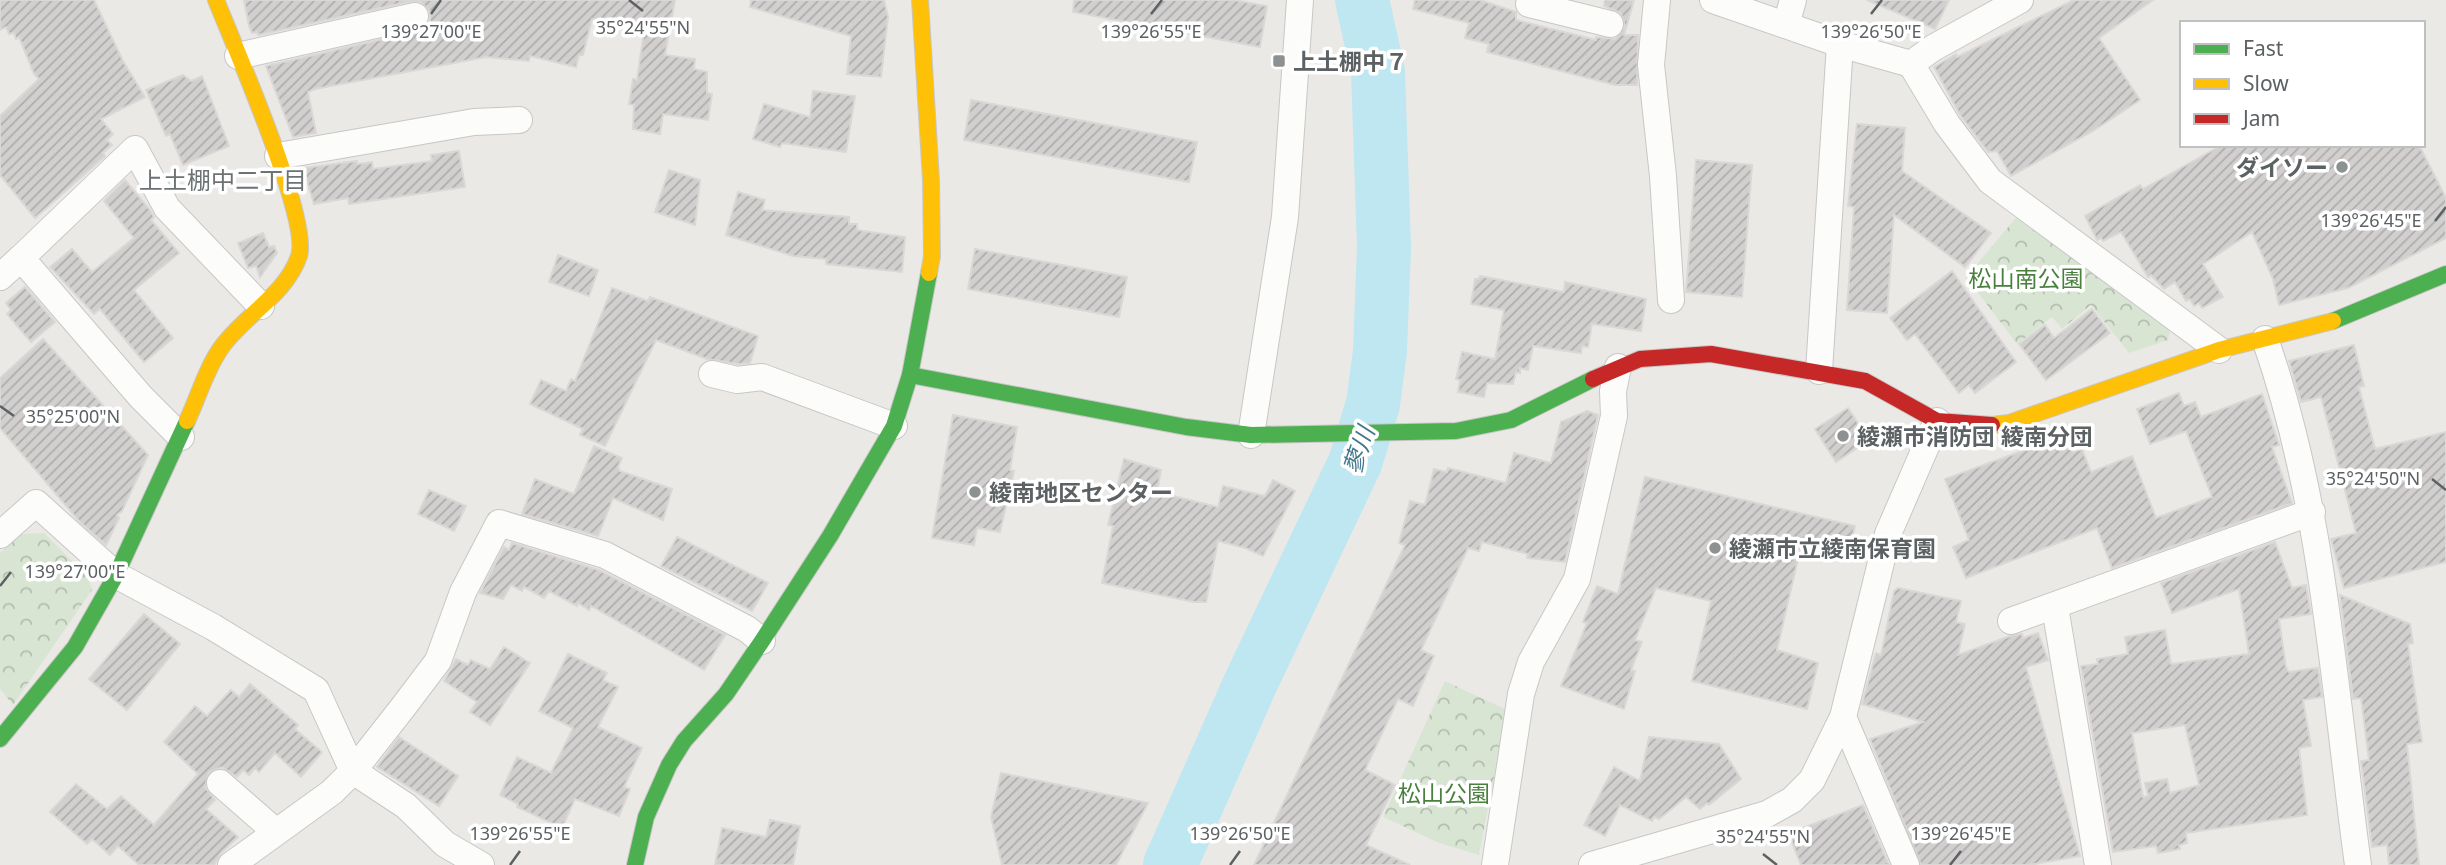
<svg xmlns="http://www.w3.org/2000/svg" width="2446" height="865" font-family="'Noto Sans','Noto Sans JP',sans-serif">
  <style>
    .park { fill: url(#park-crowns) }
    .lines { fill: none; stroke-linecap: round; stroke-linejoin: round }
    .river { stroke: #bee7f1; stroke-width: 54 }
    .building { fill: url(#building-hatch); stroke: #dad8d6; stroke-width: 2; fill-rule: evenodd }
    .street-casing { stroke: #c7c7c6; stroke-width: 28 }
    .fast-casing { stroke: #c7c7c6; stroke-width: 18 }
    .slow-casing { stroke: #c7c7c6; stroke-width: 18 }
    .jam-casing { stroke: #c7c7c6; stroke-width: 18 }
    .street { stroke: #fcfcfb; stroke-width: 26 }
    .fast { stroke: #4caf50; stroke-width: 16 }
    .slow { stroke: #ffc107; stroke-width: 16 }
    .jam { stroke: #c62828; stroke-width: 16 }
    .ticks { fill: none; stroke: #5c6163; stroke-width: 2.5 }
    .poi-dot { fill: #8e9191; stroke: #fff; stroke-width: 2.5 }
    .labels { text-anchor: middle; dominant-baseline: central; stroke-width: 7; stroke-linejoin: round; paint-order: stroke }
    .poi-label { font-size: 23px; font-weight: bold; fill: #5c6163; stroke: #fff; text-anchor: start }
    .park-label { font-size: 23px; fill: #4a803e; stroke: #fff }
    .neighbourhood-label { font-size: 24px; fill: #6d7375; stroke: #fff }
    .water-label { font-size: 24px; font-style: italic; fill: #41778e; stroke: #fff }
    .ticks-label { font-size: 18px; text-anchor: middle; fill: #5c6163; stroke: #fff; stroke-width: 7; stroke-linejoin: round; paint-order: stroke }
  </style>
  <defs>
    <pattern id="park-crowns" width="20" height="18" patternUnits="userSpaceOnUse" patternTransform="scale(1.75)"><rect width="20" height="18" fill="#d9e5d3"/><path d="M2 6a3 3 0 1 1 6 0M12 15a3 3 0 1 1 6 0" fill="none" stroke="#b3bdaf"/></pattern>
    <pattern id="building-hatch" width="6" height="6" patternUnits="userSpaceOnUse" patternTransform="scale(1.75)"><rect width="6" height="6" fill="#d2d0cf"/><path d="M-1 1l2-2M0 6l6-6M5 7l2-2" fill="none" stroke="#aeacac"/></pattern>
  </defs>
  <rect width="100%" height="100%" fill="#ebe9e6"/>
  <g class="park">
    <polygon points="2020,213 2172,322 2168,340 2129,353 2091,305 2062,329 2052,317 2017,344 1966,277"/>
    <polygon points="44,533 88,577 92,590 13,705 0,689 0,553 20,534"/>
    <polygon points="1445,681 1507,710 1479,855 1439,843 1383,817"/>
  </g>
  <g class="lines">
    <polyline class="river" points="1170,865 1250,684 1355,463 1373,404 1380,351 1384,247 1378,72 1362,0"/>
  </g>
  <g class="building">
    <polygon points="0,0 94,0 123,61 145,97 101,119 113,134 107,140 112,145 103,153 105,156 35,218 0,175 0,116 39,79 34,74 19,37 16,39 14,33 9,34 6,27 0,30"/>
    <polygon points="244,0 675,0 665,55 695,59 694,69 707,72 707,93 712,94 708,120 663,114 660,134 633,129 634,105 629,104 633,79 637,80 644,31 592,19 583,55 579,55 576,67 530,56 529,61 486,57 315,89 308,92 316,133 293,137 266,66 418,31 430,21 430,12 420,1 412,1 258,35 257,32 252,33 249,26"/>
    <polygon points="751,0 884,0 888,17 881,77 847,74 851,36 750,7"/>
    <polygon points="1074,0 1234,0 1267,6 1260,47 1073,12"/>
    <polygon points="1415,0 1480,0 1516,12 1516,20 1596,40 1596,37 1615,39 1625,27 1621,13 1604,6 1605,0 1634,0 1624,35 1638,35 1637,85 1615,85 1487,52 1489,44 1465,38 1469,23 1413,9"/>
    <polygon points="1867,0 1949,0 1935,29"/>
    <polygon points="2074,0 2153,0 2099,38 2140,100 2093,131 2011,176 1997,151 1988,152 1960,115 1934,67 1956,54 1957,57"/>
    <polygon points="183,75 191,81 202,76 229,146 183,165 170,134 166,136 146,90"/>
    <polygon points="813,91 855,96 846,152 782,143 780,147 753,139 764,104 810,117"/>
    <polygon points="971,100 1197,142 1189,182 964,140"/>
    <polygon points="1857,124 1905,128 1902,171 1991,233 1965,267 1894,215 1887,313 1847,310 1854,207 1848,206"/>
    <polygon points="2222,145 2419,145 2446,198 2446,238 2348,288 2279,305 2273,279 2252,232 2203,264 2223,297 2202,308 2199,303 2194,306 2190,299 2186,301 2175,282 2164,289 2151,275 2148,277 2121,232 2103,241 2101,238 2097,240 2085,216 2140,185 2143,189"/>
    <polygon points="459,151 465,187 349,204 348,198 314,204 303,168 357,161 357,164 372,162 373,169 432,161 431,155"/>
    <polygon points="1696,160 1752,165 1742,297 1686,292"/>
    <polygon points="669,170 700,180 695,225 655,212"/>
    <polygon points="125,180 150,210 154,217 151,220 179,253 134,290 173,338 144,362 100,309 94,314 50,267 72,249 92,272 134,238 104,201"/>
    <polygon points="738,192 765,200 762,210 849,217 849,224 857,224 857,230 905,237 902,272 826,264 826,259 793,256 726,235"/>
    <polygon points="263,233 269,247 274,246 277,253 260,277 256,266 248,268 238,243"/>
    <polygon points="975,249 1127,277 1119,317 968,289"/>
    <polygon points="558,255 598,270 589,296 549,282"/>
    <polygon points="1952,271 2016,362 1975,393 1969,385 1959,393 1915,334 1907,340 1890,318"/>
    <polygon points="1480,276 1564,292 1565,282 1646,299 1641,331 1592,324 1588,347 1582,346 1581,353 1533,346 1528,370 1520,368 1520,373 1516,372 1513,384 1487,383 1484,397 1458,392 1460,380 1456,379 1462,352 1495,359 1504,310 1471,304 1475,279 1479,279"/>
    <polygon points="25,287 55,322 31,342 7,314 11,310 6,303"/>
    <polygon points="612,288 648,301 650,297 758,336 750,363 738,364 707,359 656,340 605,446 580,435 583,429 530,404 541,380 566,391 571,379 575,381"/>
    <polygon points="2092,309 2110,333 2046,380 2019,344 2045,325 2054,338"/>
    <polygon points="43,339 148,455 122,511 117,515 119,518 106,545 79,521 0,428 0,378"/>
    <polygon points="2354,345 2364,386 2359,387 2375,449 2446,432 2446,562 2344,588 2331,539 2356,533 2321,397 2301,402 2289,361"/>
    <polygon points="2179,393 2184,406 2195,402 2201,417 2262,394 2279,445 2272,447 2292,503 2112,568 2097,528 1966,578 1953,547 1969,540 1945,479 2066,435 2073,452 2082,449 2091,472 2132,456 2156,518 2212,497 2186,431 2150,444 2137,409"/>
    <polygon points="1848,408 1869,440 1836,462 1815,429"/>
    <polygon points="1587,411 1598,415 1565,562 1527,558 1528,554 1482,542 1479,551 1468,548 1421,650 1434,656 1413,706 1398,699 1365,770 1395,785 1366,845 1410,865 1254,865 1405,545 1399,543 1410,501 1425,505 1434,469 1447,472 1448,468 1506,483 1514,453 1551,463 1561,422"/>
    <polygon points="953,415 1017,427 1010,470 1014,471 1000,532 977,528 974,545 932,538"/>
    <polygon points="594,446 622,458 618,467 620,471 672,489 663,520 613,498 598,536 522,514 535,479 574,494"/>
    <polygon points="1124,459 1161,470 1157,492 1218,507 1223,486 1265,496 1273,480 1295,491 1263,556 1245,548 1218,541 1206,602 1194,602 1102,583 1113,526 1108,525"/>
    <polygon points="1645,477 1855,526 1847,561 1800,550 1777,650 1818,663 1807,709 1692,681 1711,601 1656,588 1635,640 1642,642 1631,670 1635,671 1624,709 1561,686 1587,623 1583,622 1597,586 1618,594"/>
    <polygon points="429,490 466,506 454,531 418,514"/>
    <polygon points="677,537 768,583 752,611 661,566"/>
    <path d="M2275 542 2292 588 2306 585 2311 614 2279 619 2286 667 2289 672 2318 668 2322 697 2303 700 2311 746 2299 748 2307 815 2186 833 2187 843 2179 845 2180 849 2158 853 2156 846 2113 852 2081 666 2098 664 2097 659 2128 654 2125 637 2165 630 2171 664 2249 654 2239 589 2172 613 2161 583ZM2185 725 2199 785 2170 793 2167 779 2145 783 2148 796 2143 797 2132 733Z"/>
    <polygon points="512,543 599,570 725,635 704,670 591,606 589,610 578,603 577,606 549,591 544,598 524,587 522,591 511,585 503,599 480,593 504,547 509,550"/>
    <polygon points="1898,588 1961,601 1956,622 1965,624 1958,655 2010,636 2022,634 2023,638 2038,633 2048,660 2026,667 2080,856 2029,865 1921,865 1870,739 1923,722 1862,704 1876,653 1881,655 1894,591"/>
    <polygon points="2340,595 2410,624 2413,643 2408,644 2422,742 2407,744 2419,865 2389,865 2387,845 2372,847 2361,761 2369,760 2361,698 2353,699"/>
    <polygon points="144,614 180,644 127,710 89,679"/>
    <polygon points="504,647 530,663 490,725 470,712 477,702 444,681 456,659 468,665 471,660 490,669"/>
    <polygon points="568,654 607,673 603,680 618,687 598,727 642,748 624,787 630,789 619,816 575,799 562,828 517,807 518,804 500,795 517,757 551,773 573,728 539,711"/>
    <polygon points="250,684 298,725 295,729 322,752 301,777 275,753 259,772 255,768 249,775 243,770 237,777 222,767 209,772 205,787 215,800 206,809 238,837 221,853 214,865 139,865 118,846 110,855 92,839 87,844 50,812 76,784 107,809 121,796 154,825 198,774 164,742 195,706 207,716 231,690 239,697"/>
    <polygon points="399,737 458,776 439,806 377,767"/>
    <polygon points="1649,737 1719,744 1741,779 1709,805 1707,803 1700,809 1686,797 1659,819 1654,817 1652,821 1620,805 1605,836 1584,825 1614,767 1640,781"/>
    <polygon points="1001,773 1148,803 1116,865 1002,865 991,817"/>
    <polygon points="1863,805 1889,865 1801,865 1790,837 1793,836 1792,832"/>
    <polygon points="770,820 800,826 793,865 715,865 722,828 766,837"/>
  </g>
  <g class="lines">
    <g class="street-casing">
      <g id="street">
        <polyline points="1657,0 1651,65 1663,176 1671,300"/>
        <polyline points="1713,0 1840,44 1911,64 1947,124 1990,181 2219,350"/>
        <polyline points="1529,4 1610,24"/>
        <polyline points="1786,25 1793,0"/>
        <polyline points="238,56 415,16"/>
        <polyline points="1911,64 1933,48 2020,0"/>
        <polyline points="278,156 474,122 519,120"/>
        <polyline points="0,277 21,258"/>
        <path d="M2265 339C2324 507 2334 689 2358 865"/>
        <polyline points="1819,371 1840,44"/>
        <polyline points="712,374 737,380 762,377 894,426"/>
        <polyline points="1251,435 1285,217 1300,0"/>
        <polyline points="181,437 141,397 21,258 135,149 167,208 261,306"/>
        <polyline points="0,535 36,503 116,575 213,627 316,690 353,771 406,806 445,844 481,865"/>
        <polyline points="2055,607 2098,865"/>
        <polyline points="2011,621 2312,512"/>
        <polyline points="1843,717 1906,865"/>
        <polyline points="220,783 275,831"/>
        <polyline points="231,865 332,792 353,771 404,706 438,661 463,592 499,523 605,555 747,629 762,641"/>
        <polyline points="1495,865 1521,694 1531,662 1577,579 1614,416 1613,391 1618,367"/>
        <polyline points="1592,865 1767,814 1792,800 1812,780 1843,717 1888,534 1937,421"/>
      </g>
    </g>
    <g class="fast-casing">
      <g id="fast">
        <polyline points="2333,321 2446,274"/>
        <polyline points="910,375 1186,427 1251,435 1456,431 1511,420 1593,379"/>
        <polyline points="0,739 75,647 116,575 187,421"/>
        <polyline points="635,865 646,817 669,765 684,741 726,694 762,641 830,536 894,426 910,375 929,273"/>
      </g>
    </g>
    <g class="slow-casing">
      <g id="slow">
        <polyline points="920,0 931,180 932,256 929,273"/>
        <path d="M187 421C198 398 206 369 221 348 243 316 286 295 299 256 311 220 233 43 216 0"/>
        <polyline points="1992,425 2009,423 2219,350 2333,321"/>
      </g>
    </g>
    <g class="jam-casing">
      <polyline id="jam" points="1593,379 1640,359 1711,354 1865,381 1937,421 1992,425"/>
    </g>
    <use href="#street" class="street"/>
    <use href="#fast" class="fast"/>
    <use href="#slow" class="slow"/>
    <use href="#jam" class="jam"/>
  </g>
  <path class="ticks" d="M629 0 643 11M431 14 441 0M1151 14 1162 0M1871 14 1882 0M2435 221 2446 207M0 406 14 416M2432 479 2446 490M0 586 11 572M1763 854 1777 865M510 865 520 851M1230 865 1240 851M1950 865 1961 851"/>
  <g class="poi-dot">
    <rect x="1272" y="54" width="14" height="14" rx="3.5"/>
    <circle cx="2342" cy="167" r="7"/>
    <circle cx="1843" cy="436" r="7"/>
    <circle cx="975" cy="492" r="7"/>
    <circle cx="1715" cy="548" r="7"/>
  </g>
  <g class="labels">
    <g class="poi-label">
      <text x="1293" y="61">上土棚中７</text>
      <text x="2328" y="167" text-anchor="end">ダイソー</text>
      <text x="1857" y="436">綾瀬市消防団 綾南分団</text>
      <text x="989" y="492">綾南地区センター</text>
      <text x="1729" y="548">綾瀬市立綾南保育園</text>
    </g>
    <g class="park-label">
      <text x="2026" y="278">松山南公園</text>
      <text x="1444" y="793">松山公園</text>
    </g>
    <g class="neighbourhood-label">
      <text x="223" y="179">上土棚中二丁目</text>
    </g>
    <g class="water-label">
      <text transform="translate(1358 450) rotate(-71)">蓼川</text>
    </g>
  </g>
  <g class="ticks-label">
    <text x="643" y="34">35°24'55"N</text>
    <text x="431" y="38">139°27'00"E</text>
    <text x="1151" y="38">139°26'55"E</text>
    <text x="1871" y="38">139°26'50"E</text>
    <text x="2371" y="227">139°26'45"E</text>
    <text x="73" y="423">35°25'00"N</text>
    <text x="2373" y="485">35°24'50"N</text>
    <text x="75" y="578">139°27'00"E</text>
    <text x="520" y="840">139°26'55"E</text>
    <text x="1240" y="840">139°26'50"E</text>
    <text x="1961" y="840">139°26'45"E</text>
    <text x="1763" y="843">35°24'55"N</text>
  </g>
  <rect x="2180" y="21" width="245" height="126" fill="#ffffff" stroke="#bec0c1" stroke-width="2"/>
  <rect x="2194" y="44" width="35" height="10" fill="#4caf50" stroke="#bec0c1" stroke-width="2"/>
  <text x="2243" y="56" font-size="21" fill="#5c6163">Fast</text>
  <rect x="2194" y="79" width="35" height="10" fill="#ffc107" stroke="#bec0c1" stroke-width="2"/>
  <text x="2243" y="91" font-size="21" fill="#5c6163">Slow</text>
  <rect x="2194" y="114" width="35" height="10" fill="#c62828" stroke="#bec0c1" stroke-width="2"/>
  <text x="2243" y="126" font-size="21" fill="#5c6163">Jam</text>
</svg>
